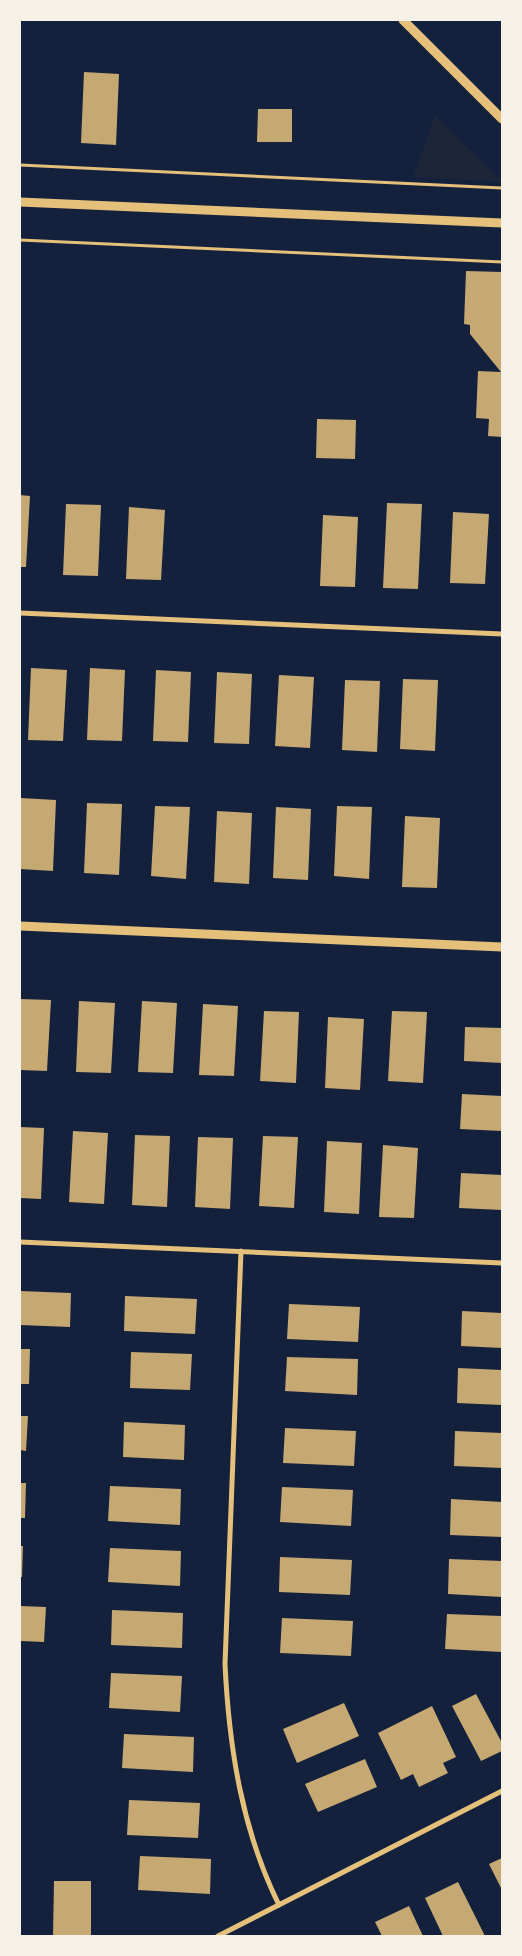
<svg xmlns="http://www.w3.org/2000/svg" width="522" height="1956" font-family="'DejaVu Sans',sans-serif">
  <style>
    .green { fill: #1d2539 }
    .building { fill: #c6a872 }
    .lines { fill: none; stroke-linecap: round; stroke-linejoin: round }
    .path { stroke: #e5c07b; stroke-width: 3 }
    .minor { stroke: #e5c07b; stroke-width: 5 }
    .tertiary { stroke: #e5c07b; stroke-width: 9 }
  </style>
  <rect width="100%" height="100%" fill="#14213d"/>
  <polygon class="green" points="435,116 502,181 502,182 413,177"/>
  <g class="building">
    <polygon points="84,72 119,74 116,145 81,143"/>
    <polygon points="258,109 292,109 292,142 257,142"/>
    <polygon points="466,271 502,272 502,437 488,436 489,419 476,418 478,371 501,372 470,334 470,325 464,324"/>
    <polygon points="317,419 356,420 355,459 316,458"/>
    <polygon points="20,495 30,496 26,567 20,567"/>
    <polygon points="387,503 422,504 418,589 383,588"/>
    <polygon points="66,504 101,505 98,576 63,575"/>
    <polygon points="129,507 165,510 161,580 126,579"/>
    <polygon points="453,512 489,514 485,584 450,583"/>
    <polygon points="323,515 358,517 355,587 320,586"/>
    <polygon points="31,668 67,670 63,741 28,740"/>
    <polygon points="90,668 125,670 122,741 87,740"/>
    <polygon points="156,670 191,672 188,742 153,741"/>
    <polygon points="217,672 252,674 249,744 214,743"/>
    <polygon points="279,675 314,677 310,748 275,746"/>
    <polygon points="403,679 438,680 435,751 400,749"/>
    <polygon points="345,680 380,681 377,752 342,750"/>
    <polygon points="21,798 56,800 53,871 20,869"/>
    <polygon points="87,803 122,804 119,875 84,873"/>
    <polygon points="155,806 190,807 186,879 151,876"/>
    <polygon points="337,806 372,807 369,879 334,876"/>
    <polygon points="276,807 311,809 308,880 273,878"/>
    <polygon points="217,811 252,813 249,884 214,882"/>
    <polygon points="405,816 440,818 437,888 402,887"/>
    <polygon points="20,999 51,1000 47,1071 20,1070"/>
    <polygon points="79,1001 115,1003 111,1073 76,1072"/>
    <polygon points="142,1001 177,1003 173,1073 138,1072"/>
    <polygon points="203,1004 238,1006 234,1076 199,1075"/>
    <polygon points="264,1011 299,1012 296,1083 260,1081"/>
    <polygon points="392,1011 427,1012 423,1083 388,1081"/>
    <polygon points="328,1017 364,1019 360,1090 325,1088"/>
    <polygon points="465,1027 502,1028 502,1063 464,1061"/>
    <polygon points="462,1094 502,1096 502,1131 460,1129"/>
    <polygon points="20,1127 44,1128 41,1199 20,1198"/>
    <polygon points="73,1131 108,1133 104,1204 69,1202"/>
    <polygon points="135,1135 170,1136 167,1207 132,1205"/>
    <polygon points="263,1136 298,1137 294,1208 259,1206"/>
    <polygon points="198,1137 233,1138 230,1209 195,1207"/>
    <polygon points="327,1141 362,1143 359,1214 324,1212"/>
    <polygon points="383,1145 418,1148 414,1218 379,1217"/>
    <polygon points="461,1173 502,1175 502,1210 459,1208"/>
    <polygon points="20,1291 71,1293 70,1327 20,1325"/>
    <polygon points="125,1296 197,1299 195,1334 124,1331"/>
    <polygon points="289,1304 360,1307 358,1342 287,1339"/>
    <polygon points="462,1311 502,1313 502,1348 461,1346"/>
    <polygon points="20,1349 30,1349 29,1384 20,1384"/>
    <polygon points="131,1352 192,1354 190,1390 130,1388"/>
    <polygon points="287,1357 358,1359 357,1395 285,1391"/>
    <polygon points="458,1368 502,1370 502,1405 457,1403"/>
    <polygon points="20,1416 28,1416 26,1451 20,1450"/>
    <polygon points="124,1422 185,1425 184,1460 123,1457"/>
    <polygon points="285,1428 356,1431 354,1466 283,1463"/>
    <polygon points="455,1431 502,1433 502,1468 454,1466"/>
    <polygon points="20,1483 26,1483 25,1518 20,1518"/>
    <polygon points="110,1486 181,1489 180,1525 108,1521"/>
    <polygon points="282,1487 353,1490 351,1526 280,1522"/>
    <polygon points="451,1499 502,1502 502,1537 450,1535"/>
    <polygon points="20,1546 23,1546 22,1577 20,1577"/>
    <polygon points="110,1548 181,1551 180,1586 108,1582"/>
    <polygon points="280,1557 352,1560 350,1595 279,1592"/>
    <polygon points="449,1559 502,1561 502,1597 448,1594"/>
    <polygon points="20,1606 46,1607 44,1642 20,1641"/>
    <polygon points="112,1610 183,1613 182,1648 111,1645"/>
    <polygon points="447,1614 502,1616 502,1652 445,1649"/>
    <polygon points="282,1618 353,1621 351,1656 280,1653"/>
    <polygon points="111,1673 182,1676 180,1712 109,1708"/>
    <polygon points="476,1694 502,1743 502,1751 481,1761 452,1706"/>
    <polygon points="344,1703 359,1736 297,1763 283,1729"/>
    <polygon points="432,1706 456,1757 443,1763 448,1773 419,1787 413,1774 401,1780 378,1733"/>
    <polygon points="124,1734 194,1737 193,1772 122,1768"/>
    <polygon points="365,1759 377,1787 318,1812 305,1784"/>
    <polygon points="129,1800 200,1803 198,1838 127,1835"/>
    <polygon points="140,1856 211,1859 210,1894 138,1890"/>
    <polygon points="502,1858 502,1890 489,1864"/>
    <polygon points="54,1881 91,1881 91,1936 53,1936"/>
    <polygon points="458,1882 485,1936 443,1936 425,1898"/>
    <polygon points="409,1906 423,1936 382,1936 375,1922"/>
  </g>
  <g class="lines">
    <g class="path">
      <polyline points="20,165 502,188"/>
      <polyline points="20,240 502,262"/>
    </g>
    <g class="minor">
      <polyline points="20,613 502,634"/>
      <polyline points="20,1242 502,1263"/>
      <path d="M241 1251 225 1664C229 1748 242 1830 279 1905"/>
      <polyline points="218,1936 502,1791"/>
    </g>
    <g class="tertiary">
      <polyline points="403,20 502,119"/>
      <polyline points="20,202 502,223"/>
      <polyline points="20,926 502,947"/>
    </g>
  </g>
  <rect width="522" height="1956" fill="none" stroke="#f6f1e7" stroke-width="42"/>
</svg>
